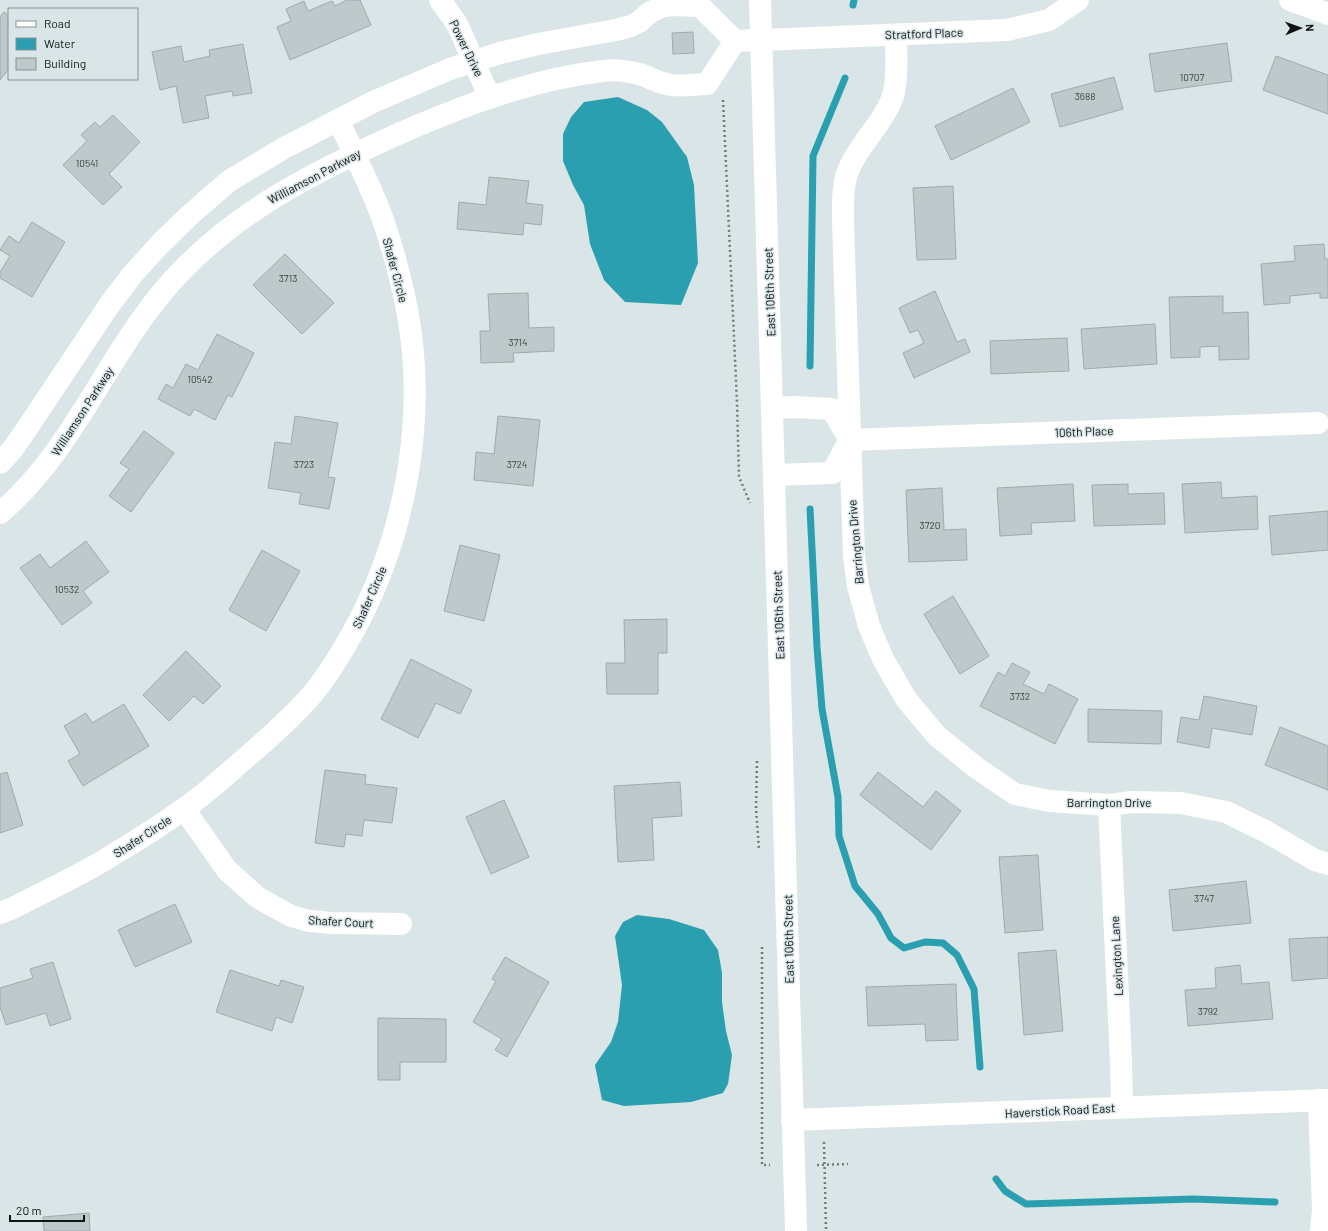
<svg xmlns="http://www.w3.org/2000/svg" width="1328" height="1231" font-family="Barlow,sans-serif">
  <style>
    .water { fill: #2a9faf }
    .lines { fill: none; stroke-linecap: round; stroke-linejoin: round }
    .stream { stroke: #2a9faf; stroke-width: 7 }
    .building { fill: #bdc9cb; stroke: #9faaac }
    .path { stroke: #727a7b; stroke-width: 2.5; stroke-dasharray: 2 3; stroke-linecap: butt }
    .street { stroke: #fff; stroke-width: 22 }
    .secondary { stroke: #fff; stroke-width: 22 }
    .labels { text-anchor: middle; dominant-baseline: central; stroke-width: 3; stroke-linejoin: round; paint-order: stroke }
    .number-label { font-size: 10px; fill: #3b4142 }
    .street-label { font-size: 12px; fill: #101415; stroke: #d9e5e7 }
  </style>
  <rect width="100%" height="100%" fill="#d9e5e7"/>
  <g class="water">
    <polygon points="618,97 647,110 662,122 687,157 694,185 698,263 681,305 625,302 604,280 590,244 584,205 573,185 563,161 563,134 571,117 584,102"/>
    <polygon points="637,915 669,919 704,930 718,950 722,973 722,1002 726,1031 732,1055 728,1084 723,1093 691,1102 624,1106 602,1100 595,1065 611,1042 618,1022 622,985 615,936 623,922"/>
  </g>
  <g class="lines">
    <g class="stream">
      <polyline points="853,5 854,0"/>
      <polyline points="810,366 813,156 845,78"/>
      <polyline points="810,509 817,647 822,709 838,797 839,836 855,886 878,914 891,938 904,948 925,942 943,943 957,955 974,989 980,1067"/>
      <polyline points="996,1179 1005,1191 1026,1204 1194,1199 1275,1202"/>
    </g>
  </g>
  <g class="building">
    <polygon points="347,0 360,0 371,25 290,60 277,27 291,21 286,9 304,1 308,11 332,1 335,6"/>
    <polygon points="4,12 9,16 9,69 0,80 0,17"/>
    <polygon points="693,32 694,53 673,54 672,33"/>
    <polygon points="1227,43 1232,81 1155,92 1149,54"/>
    <polygon points="243,44 252,93 233,96 232,91 205,96 209,118 183,123 176,86 160,90 152,52 181,46 184,62 210,56 209,50"/>
    <polygon points="1276,56 1328,75 1328,114 1263,90"/>
    <polygon points="1114,77 1123,109 1060,127 1051,94"/>
    <polygon points="1013,88 1030,122 951,160 935,126"/>
    <polygon points="113,115 140,142 109,174 122,187 103,205 63,165 87,141 81,135 95,122 100,127"/>
    <polygon points="489,177 529,181 526,203 543,205 541,225 524,223 523,235 457,229 459,202 486,205"/>
    <polygon points="953,186 956,259 917,260 913,188"/>
    <polygon points="32,222 65,242 32,297 0,278 0,272 10,256 0,250 9,236 19,243"/>
    <polygon points="1324,244 1325,259 1328,259 1328,298 1320,298 1320,293 1290,296 1290,303 1264,305 1261,264 1295,261 1294,246"/>
    <polygon points="285,254 334,303 302,334 253,285"/>
    <polygon points="935,291 957,342 965,339 970,352 914,378 903,353 924,343 918,330 910,333 899,308"/>
    <polygon points="528,293 529,328 554,327 554,351 513,353 514,362 481,363 480,331 490,331 488,294"/>
    <polygon points="1223,296 1223,313 1248,312 1249,359 1219,360 1219,346 1200,347 1200,357 1171,358 1169,297"/>
    <polygon points="1155,324 1157,364 1084,369 1081,329"/>
    <polygon points="217,334 254,353 232,397 228,395 215,420 194,409 190,416 158,399 166,384 173,388 186,364 198,370"/>
    <polygon points="1067,338 1069,371 991,374 990,341"/>
    <polygon points="295,416 338,423 328,477 335,478 329,509 299,504 301,493 268,488 275,442 291,444"/>
    <polygon points="498,416 540,420 533,486 474,480 476,452 494,454"/>
    <polygon points="144,431 174,453 131,512 109,496 129,469 120,463"/>
    <polygon points="1221,482 1222,498 1257,496 1258,529 1185,533 1182,484"/>
    <polygon points="1073,484 1075,521 1031,523 1032,534 1000,536 997,488"/>
    <polygon points="1128,484 1128,494 1164,493 1165,524 1094,526 1092,485"/>
    <polygon points="942,488 944,530 966,529 967,560 909,562 906,490"/>
    <polygon points="1328,511 1328,550 1272,555 1269,516"/>
    <polygon points="86,541 109,572 83,591 92,603 62,625 20,568 40,554 50,568"/>
    <polygon points="460,545 500,555 484,621 444,611"/>
    <polygon points="262,550 300,571 266,631 229,610"/>
    <polygon points="953,596 989,656 960,674 924,614"/>
    <polygon points="667,619 667,653 658,653 658,694 607,694 606,663 625,663 624,620"/>
    <polygon points="186,651 221,686 203,704 194,696 169,721 143,695"/>
    <polygon points="411,659 472,690 460,714 436,703 418,738 381,719"/>
    <polygon points="1012,663 1030,672 1023,684 1044,694 1049,684 1078,699 1055,744 980,706 998,672 1005,676"/>
    <polygon points="1204,696 1257,706 1252,735 1212,728 1209,748 1177,742 1181,717 1199,720"/>
    <polygon points="124,704 149,746 83,786 68,761 80,754 64,726 86,713 92,723"/>
    <polygon points="1088,709 1162,711 1161,744 1088,742"/>
    <polygon points="1280,727 1328,746 1328,790 1265,765"/>
    <polygon points="325,770 366,775 365,784 397,788 392,823 364,820 362,836 346,834 344,847 315,843"/>
    <polygon points="7,772 23,825 0,833 0,774"/>
    <polygon points="878,772 923,807 936,791 961,811 931,850 860,795"/>
    <polygon points="680,782 682,816 652,818 654,860 618,862 614,786"/>
    <polygon points="504,800 529,857 491,874 466,817"/>
    <polygon points="1038,855 1043,930 1005,933 999,857"/>
    <polygon points="1246,881 1251,923 1173,931 1169,890"/>
    <polygon points="175,904 192,942 135,967 118,930"/>
    <polygon points="1328,937 1328,978 1292,981 1289,939"/>
    <polygon points="1056,950 1063,1031 1024,1035 1018,953"/>
    <polygon points="505,957 549,982 507,1057 495,1050 502,1039 473,1022 496,981 492,979"/>
    <polygon points="53,962 71,1019 50,1026 46,1013 6,1025 0,1007 0,988 33,978 30,969"/>
    <polygon points="1240,965 1242,984 1269,982 1273,1019 1188,1026 1185,990 1216,988 1215,968"/>
    <polygon points="230,970 279,986 281,980 304,987 292,1023 276,1017 272,1031 216,1012"/>
    <polygon points="956,984 958,1040 926,1041 925,1024 868,1026 866,987"/>
    <polygon points="378,1018 446,1019 446,1062 400,1062 400,1080 378,1080"/>
    <polygon points="89,1213 90,1231 44,1231 43,1217"/>
  </g>
  <g class="lines">
    <g class="path">
      <polyline points="723,100 737,402 739,477 750,503"/>
      <polyline points="757,761 756,808 759,850"/>
      <polyline points="762,947 762,1165 770,1165"/>
      <polyline points="824,1142 826,1231"/>
      <polyline points="817,1165 848,1164"/>
    </g>
    <g class="street">
      <polyline points="440,0 457,24 490,98"/>
      <polyline points="1290,0 1328,14"/>
      <path d="M896 35C896 54 898 74 894 92 887 121 854 148 846 177 842 192 843 207 843 222L854 556 858 586 869 626 883 659 906 699 937 736 978 769 1015 794 1049 801 1109 805 1132 802 1181 803 1226 812 1265 831 1315 860 1328 864"/>
      <polyline points="772,408 795,407 832,409 848,437"/>
      <polyline points="849,440 1318,423"/>
      <polyline points="0,463 12,450 26,430 110,304 132,275 160,244 191,214 229,181 284,148 373,102 450,69 500,53 538,44 616,30 631,26 639,22 649,13 661,7 671,5 700,6 735,41 1007,30 1049,20 1078,0"/>
      <polyline points="774,475 832,473 849,441"/>
      <path d="M0 513C70 454 103 365 160 295 223 218 307 175 396 135 462 106 532 79 603 71 615 69 627 71 639 74 650 77 660 84 672 85 683 87 696 84 707 84L735 41"/>
      <polyline points="1109,805 1121,1062 1122,1107"/>
      <polyline points="184,809 227,870 257,897 291,916 309,921 332,923 401,924"/>
      <path d="M0 913 15 907C45 891 77 877 106 859 133 843 160 826 185 808 208 792 228 773 249 755 270 737 291 718 310 697 329 675 344 649 358 623 407 529 427 414 407 309 400 275 391 241 379 209 367 179 352 149 338 120"/>
      <polyline points="1319,1100 1323,1210 1321,1231"/>
      <polyline points="792,1120 1328,1100"/>
    </g>
    <polyline class="secondary" points="760,0 796,1231"/>
  </g>
  <g class="labels">
    <g class="number-label">
      <text x="1192" y="77">10707</text>
      <text x="1085" y="96">3688</text>
      <text x="87" y="163">10541</text>
      <text x="288" y="278">3713</text>
      <text x="518" y="342">3714</text>
      <text x="200" y="379">10542</text>
      <text x="304" y="464">3723</text>
      <text x="517" y="464">3724</text>
      <text x="930" y="525">3720</text>
      <text x="67" y="589">10532</text>
      <text x="1020" y="696">3732</text>
      <text x="1204" y="898">3747</text>
      <text x="1208" y="1011">3792</text>
    </g>
    <g class="street-label">
      <text transform="translate(924 33) rotate(-2)">Stratford Place</text>
      <text transform="translate(467 48) rotate(64)">Power Drive</text>
      <text transform="translate(314 176) rotate(-28)">Williamson Parkway</text>
      <text transform="translate(396 270) rotate(75)">Shafer Circle</text>
      <text transform="translate(769 292) rotate(-92)">East 106th Street</text>
      <text transform="translate(82 411) rotate(-57)">Williamson Parkway</text>
      <text transform="translate(1084 431) rotate(-2)">106th Place</text>
      <text transform="translate(855 542) rotate(-95)">Barrington Drive</text>
      <text transform="translate(369 597) rotate(-66)">Shafer Circle</text>
      <text transform="translate(778 615) rotate(-92)">East 106th Street</text>
      <text x="1109" y="802">Barrington Drive</text>
      <text transform="translate(142 836) rotate(-33)">Shafer Circle</text>
      <text transform="translate(341 921) rotate(3)">Shafer Court</text>
      <text transform="translate(788 939) rotate(-91)">East 106th Street</text>
      <text transform="translate(1116 956) rotate(-93)">Lexington Lane</text>
      <text transform="translate(1060 1110) rotate(-3)">Haverstick Road East</text>
    </g>
  </g>
  <rect x="8" y="8" width="130" height="72" fill="#d9e5e7" stroke="#899193"/>
  <rect x="16" y="21" width="20" height="6" fill="#ffffff" stroke="#899193"/>
  <text x="44" y="28" font-size="12" fill="#101415">Road</text>
  <rect x="16" y="38" width="20" height="12" fill="#2a9faf" stroke="#899193"/>
  <text x="44" y="48" font-size="12" fill="#101415">Water</text>
  <rect x="16" y="58" width="20" height="12" fill="#bdc9cb" stroke="#899193"/>
  <text x="44" y="68" font-size="12" fill="#101415">Building</text>
  <g transform="translate(1300 28) rotate(88)" stroke="#d9e5e7" stroke-width="3" paint-order="stroke">
  <path d="M0-3L7 15L0 10L-7 15Z" fill="#101415"/>
  <text y="-6" font-size="11" font-weight="bold" text-anchor="middle" fill="#101415">N</text>
  </g>
  <path d="M10 1215v6h74v-6" fill="none" stroke="#101415" stroke-width="2"/>
  <text x="16" y="1215" font-size="12" fill="#101415" stroke="#d9e5e7" stroke-width="3" paint-order="stroke">20 m</text>
</svg>
